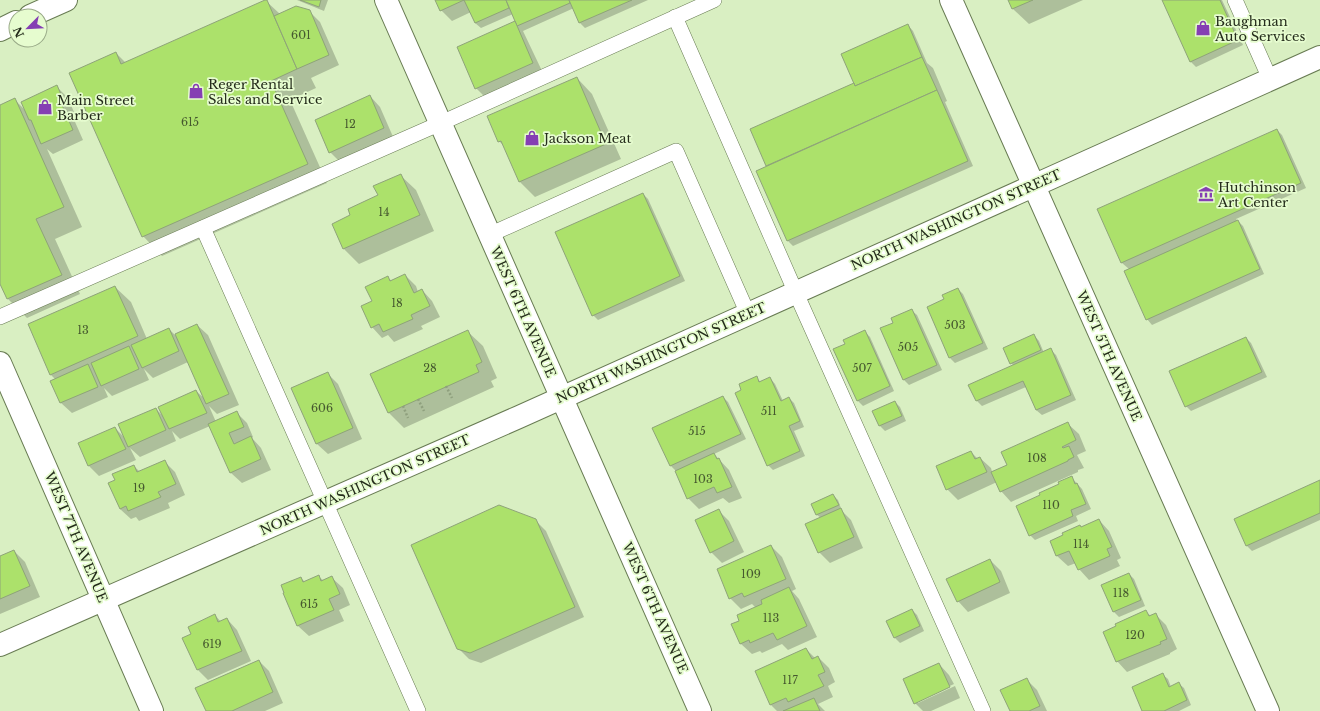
<svg xmlns="http://www.w3.org/2000/svg" width="1320" height="711" font-family="'Libre Baskerville',serif">
  <style>
    .shadow { fill: #0003 }
    .building { fill: #ace16b; stroke: #8ea379 }
    .lines { fill: none; stroke-linecap: round; stroke-linejoin: round }
    .lane-casing { stroke: #687b53; stroke-width: 16 }
    .street-casing { stroke: #687b53; stroke-width: 24 }
    .secondary-casing { stroke: #687b53; stroke-width: 24 }
    .path { stroke: #8fa07e; stroke-width: 2.5; stroke-dasharray: 2 2; stroke-linecap: butt }
    .lane { stroke: #fff; stroke-width: 15 }
    .street { stroke: #fff; stroke-width: 22 }
    .secondary { stroke: #fff; stroke-width: 22 }
    .labels { text-anchor: middle; dominant-baseline: central; stroke-width: 3.5; stroke-linejoin: round; paint-order: stroke }
    .number-label { font-size: 11px; fill: #46592f }
    .poi-label { font-size: 13px; fill: #242c1b; stroke: #e6fccf; text-anchor: start }
    .street-label { font-size: 13px; fill: #242c1b; stroke: #e6fccf }
  </style>
  <rect width="100%" height="100%" fill="#d9efc2"/>
  <g class="shadow">
    <polygon points="297,0 328,0 324,11"/>
    <polygon points="437,0 648,0 585,28 580,23 574,8 523,31 543,73 487,99 476,88 518,25 513,14 481,28 475,23 471,12 452,21 441,10"/>
    <polygon points="1009,0 1083,0 1029,24 1013,9"/>
    <polygon points="1163,0 1222,0 1243,45 1196,67 1190,61"/>
    <polygon points="266,1 280,14 309,11 320,22 339,65 311,78 316,88 290,100 327,183 162,256 143,236 116,53 126,63"/>
    <polygon points="908,25 913,31 927,63 933,68 947,101 945,102 973,166 793,246 788,241 757,171 768,166 767,165 855,84"/>
    <polygon points="577,78 592,94 621,159 535,197 520,182 504,146 499,141"/>
    <polygon points="57,87 67,97 75,114 72,115 83,140 53,154 47,149 82,227 55,239 80,294 27,318 8,299 0,281 0,106 14,99 26,111"/>
    <polygon points="370,96 380,107 394,139 341,163 330,152"/>
    <polygon points="1277,130 1282,135 1306,188 1236,219 1243,226 1264,274 1152,325 1147,319 1129,269 1122,263 1099,210"/>
    <polygon points="400,175 416,190 434,231 359,264 344,249 333,224 352,216 379,196"/>
    <polygon points="643,194 648,199 685,281 598,320 593,315"/>
    <polygon points="405,275 416,286 418,292 422,290 432,301 440,317 421,326 423,329 394,342 388,335 382,338 372,327 373,301 388,278 392,281"/>
    <polygon points="115,287 131,302 147,339 169,329 178,338 197,325 208,335 239,405 217,414 209,406 216,422 236,412 247,423 253,437 252,438 261,448 271,470 242,483 231,473 210,426 180,439 172,431 176,441 140,457 130,448 136,460 99,476 89,466 79,444 115,428 125,438 156,409 164,417 196,391 205,399 188,362 153,378 144,369 149,380 112,396 104,388 108,397 72,413 61,403 51,381 55,379 51,375"/>
    <polygon points="958,289 963,294 988,349 955,363 950,358 928,308 945,300"/>
    <polygon points="911,310 917,315 942,370 909,385 904,380 894,323"/>
    <polygon points="467,331 483,346 497,378 491,381 494,387 404,428 388,412"/>
    <polygon points="864,331 870,337 894,391 863,406 858,401"/>
    <polygon points="1034,335 1039,341 1044,353 1051,350 1056,355 1076,400 1042,415 1036,410 1026,387 982,406 977,401 970,385 1014,366 1011,363"/>
    <polygon points="1246,338 1251,343 1267,377 1191,411 1186,406"/>
    <polygon points="327,373 338,384 362,439 328,454 317,444 292,388"/>
    <polygon points="756,378 761,382 770,378 775,384 783,401 789,398 794,403 804,427 794,431 805,456 773,470 768,465 742,391"/>
    <polygon points="723,397 728,402 746,439 714,454 729,470 742,498 729,503 723,498 699,509 688,498 676,471 671,466 654,428"/>
    <polygon points="895,402 900,407 906,421 885,431 880,426 874,412"/>
    <polygon points="1068,424 1079,434 1086,451 1077,455 1084,468 1078,470 1078,472 1011,502 1001,491 997,482 958,500 947,489 971,452 978,459 980,458 991,468 992,472 1008,465"/>
    <polygon points="164,461 175,472 185,495 168,503 170,508 139,521 136,517 131,519 120,509 134,466 140,472"/>
    <polygon points="1071,477 1082,489 1091,509 1076,516 1078,521 1035,540 1030,535 1060,485"/>
    <polygon points="1320,481 1320,520 1252,551 1247,546 1235,519"/>
    <polygon points="833,495 838,500 842,511 851,520 863,548 830,563 819,552 821,518 817,515 813,504"/>
    <polygon points="719,511 729,521 744,552 722,563 711,552"/>
    <polygon points="535,520 546,531 584,617 481,663 469,659 458,648"/>
    <polygon points="1099,520 1109,531 1121,558 1117,560 1120,566 1089,580 1079,569 1076,563 1068,566 1057,556 1051,541"/>
    <polygon points="771,546 782,557 796,589 792,591 799,599 817,637 788,650 782,644 762,653 760,651 752,654 741,644 732,625 740,621 756,608 752,604 741,609 730,598"/>
    <polygon points="14,551 25,562 40,597 0,614 0,557"/>
    <polygon points="990,560 1001,571 1010,593 968,612 958,601"/>
    <polygon points="1129,574 1134,579 1145,606 1119,617 1114,612 1103,585"/>
    <polygon points="318,576 324,581 332,578 343,588 350,605 339,610 344,621 309,636 298,626 284,594 301,578 305,582"/>
    <polygon points="912,610 917,615 924,631 900,643 895,638"/>
    <polygon points="1146,612 1151,616 1155,614 1166,625 1177,649 1170,653 1170,654 1127,672 1117,661"/>
    <polygon points="215,615 221,622 227,619 237,630 251,661 208,680 198,670 183,638 192,634"/>
    <polygon points="806,649 816,659 818,657 829,668 835,682 828,686 833,697 818,704 825,711 777,711 771,705 756,671"/>
    <polygon points="259,661 269,671 283,703 265,711 207,711"/>
    <polygon points="939,664 949,675 954,684 918,701 918,703 955,686 960,698 931,711 923,711 915,703"/>
    <polygon points="1162,674 1168,679 1171,687 1178,683 1184,688 1191,705 1179,711 1144,711"/>
    <polygon points="1026,679 1037,690 1047,711 1011,711"/>
  </g>
  <g class="building">
    <polygon points="265,0 267,0 297,69 271,81 308,164 142,237 69,73 116,52 121,64"/>
    <polygon points="300,0 321,0 319,7"/>
    <polygon points="435,0 464,0 440,11"/>
    <polygon points="464,0 506,0 509,8 475,23"/>
    <polygon points="506,0 569,0 570,3 517,26"/>
    <polygon points="569,0 632,0 579,23"/>
    <polygon points="1008,0 1033,0 1012,9"/>
    <polygon points="1162,0 1220,0 1238,40 1190,62"/>
    <polygon points="296,6 310,10 329,55 297,69 274,16"/>
    <polygon points="515,21 533,63 475,89 457,47"/>
    <polygon points="908,24 922,57 855,86 841,54"/>
    <polygon points="922,57 937,90 766,166 750,129 854,83 855,86"/>
    <polygon points="577,77 606,144 519,182 501,141 498,142 487,116"/>
    <polygon points="57,85 65,104 62,105 73,130 41,144 31,120 29,120 21,102"/>
    <polygon points="937,90 968,161 787,241 756,171"/>
    <polygon points="370,95 384,128 329,153 315,120"/>
    <polygon points="15,98 64,207 36,219 62,275 7,299 0,284 0,105"/>
    <polygon points="1277,129 1301,183 1121,263 1097,209"/>
    <polygon points="401,174 420,215 343,249 332,224 350,215 348,209 378,195 373,186"/>
    <polygon points="643,193 680,276 592,316 555,232"/>
    <polygon points="1238,220 1260,269 1146,320 1124,271"/>
    <polygon points="405,274 414,293 422,289 430,306 411,315 413,319 383,332 379,324 371,328 361,306 372,301 365,287 388,276 390,281"/>
    <polygon points="115,286 138,336 50,375 28,324"/>
    <polygon points="958,288 983,343 949,358 927,307 944,299 942,295"/>
    <polygon points="912,309 937,365 903,380 880,328 893,323 891,318"/>
    <polygon points="197,324 229,394 206,404 175,334"/>
    <polygon points="169,328 179,351 142,368 131,345"/>
    <polygon points="468,330 482,362 476,365 479,372 388,413 370,374"/>
    <polygon points="865,330 890,386 857,401 833,349 845,344 843,340"/>
    <polygon points="1034,334 1041,350 1010,364 1003,348"/>
    <polygon points="1246,337 1262,372 1185,407 1169,371"/>
    <polygon points="129,346 139,369 101,386 91,363"/>
    <polygon points="1051,348 1071,395 1036,410 1023,381 976,401 968,385"/>
    <polygon points="88,364 98,387 60,403 50,381"/>
    <polygon points="328,372 353,428 316,444 291,388"/>
    <polygon points="757,376 759,382 770,377 781,401 789,397 800,421 789,426 800,451 767,466 735,393 741,390 739,384"/>
    <polygon points="196,390 207,413 169,429 158,407"/>
    <polygon points="723,396 741,434 670,466 652,428"/>
    <polygon points="895,401 902,416 879,426 872,411"/>
    <polygon points="156,408 166,430 128,447 118,424"/>
    <polygon points="237,411 244,427 229,433 234,444 251,436 261,459 230,473 208,424"/>
    <polygon points="1068,422 1076,440 1062,447 1063,448 1069,446 1074,457 1068,460 1068,461 1000,492 991,472 1007,465 1001,452"/>
    <polygon points="115,427 126,449 88,466 78,443"/>
    <polygon points="971,451 975,459 980,457 987,472 946,490 936,466"/>
    <polygon points="714,453 717,459 719,458 732,487 717,493 714,487 687,499 675,471"/>
    <polygon points="165,460 176,484 158,492 161,497 128,511 126,506 120,509 108,483 115,480 112,474 134,465 137,472"/>
    <polygon points="1072,476 1075,484 1077,483 1086,504 1071,510 1073,516 1029,536 1016,506 1040,495 1039,493 1059,484 1058,482"/>
    <polygon points="1320,480 1320,513 1246,546 1234,519"/>
    <polygon points="833,494 839,505 816,515 811,504"/>
    <polygon points="499,505 536,519 575,607 470,653 457,649 411,545"/>
    <polygon points="841,508 854,537 818,553 805,524"/>
    <polygon points="719,509 734,541 710,553 695,520"/>
    <polygon points="1099,519 1112,547 1107,549 1110,556 1078,570 1069,551 1056,556 1050,541 1063,535 1062,533 1080,525 1081,527"/>
    <polygon points="771,545 786,579 744,597 742,593 729,599 717,569"/>
    <polygon points="14,550 30,586 0,599 0,556"/>
    <polygon points="990,559 1000,582 957,602 946,579"/>
    <polygon points="1129,573 1141,600 1113,612 1101,585"/>
    <polygon points="319,575 321,581 332,576 340,594 329,599 334,610 297,626 283,593 284,593 281,585 301,577 303,582"/>
    <polygon points="789,587 807,626 777,640 773,633 750,643 749,640 740,644 731,624 739,621 737,615 762,604 761,600"/>
    <polygon points="912,609 920,626 894,638 886,621"/>
    <polygon points="1146,610 1149,616 1156,613 1167,639 1160,642 1161,644 1116,662 1103,632 1116,626 1115,624"/>
    <polygon points="215,614 218,622 227,618 242,651 197,670 182,638 191,634 188,627"/>
    <polygon points="806,648 812,659 818,656 825,672 818,675 824,686 788,702 786,698 770,705 755,671"/>
    <polygon points="259,660 273,692 232,711 206,711 195,688"/>
    <polygon points="939,663 950,687 914,704 903,679"/>
    <polygon points="1163,673 1169,687 1179,682 1187,700 1164,711 1142,711 1132,687"/>
    <polygon points="1027,678 1040,706 1029,711 1010,711 1000,690"/>
    <polygon points="814,698 820,711 783,711"/>
  </g>
  <g class="lines">
    <g class="lane-casing">
      <g id="lane">
        <polyline points="1235,0 1270,79"/>
        <polyline points="675,17 796,293 983,711"/>
        <polyline points="203,228 418,711"/>
        <polyline points="489,235 676,151 748,314"/>
        <polyline points="0,317 441,123 714,0"/>
      </g>
    </g>
    <g class="street-casing">
      <g id="street">
        <polyline points="386,0 700,711"/>
        <polyline points="0,363 152,711"/>
        <polyline points="0,645 519,417 1320,57"/>
      </g>
    </g>
    <g class="secondary-casing">
      <g id="secondary">
        <polyline points="951,0 1268,711"/>
        <polyline points="30,16 66,0"/>
        <polyline points="0,30 16,22"/>
      </g>
    </g>
    <g class="path">
      <polyline points="446,386 452,398"/>
      <polyline points="418,399 424,411"/>
      <polyline points="403,406 408,418"/>
    </g>
    <use href="#lane" class="lane"/>
    <use href="#street" class="street"/>
    <use href="#secondary" class="secondary"/>
  </g>
  <defs>
    <g id="shop-bare" transform="scale(1.2)"><path d="M-5-2.5h2.3a2.7 3.5 0 0 1 5.4 0H5L5.5 6h-11ZM-1.5-2.5h3a1.5 2.3 0 0 0-3 0Z" fill="#853fb3" stroke="#e6fccf" stroke-width="2.5" paint-order="stroke"/></g>
    <g id="museum-bare" transform="scale(1.2)"><path d="M0-6L6-3V-2H-6V-3ZM-5-1h2V3h-2ZM-1-1h2V3h-2ZM3-1h2V3H3ZM-6 4H6V6H-6Z" fill="#853fb3" stroke="#e6fccf" stroke-width="2.5" paint-order="stroke"/></g>
  </defs>
  <g fill-rule="evenodd">
    <use href="#shop-bare" x="1203" y="28"/>
    <use href="#shop-bare" x="196" y="91"/>
    <use href="#shop-bare" x="45" y="107"/>
    <use href="#shop-bare" x="532" y="138"/>
    <use href="#museum-bare" x="1206" y="194"/>
  </g>
  <g class="labels">
    <g class="number-label">
      <text x="301" y="35">601</text>
      <text x="190" y="122">615</text>
      <text x="350" y="124">12</text>
      <text x="384" y="212">14</text>
      <text x="397" y="303">18</text>
      <text x="955" y="325">503</text>
      <text x="83" y="330">13</text>
      <text x="908" y="347">505</text>
      <text x="430" y="368">28</text>
      <text x="862" y="368">507</text>
      <text x="322" y="408">606</text>
      <text x="769" y="411">511</text>
      <text x="697" y="431">515</text>
      <text x="1037" y="458">108</text>
      <text x="703" y="479">103</text>
      <text x="139" y="488">19</text>
      <text x="1051" y="505">110</text>
      <text x="1081" y="544">114</text>
      <text x="751" y="574">109</text>
      <text x="1121" y="593">118</text>
      <text x="309" y="604">615</text>
      <text x="771" y="618">113</text>
      <text x="1135" y="635">120</text>
      <text x="212" y="644">619</text>
      <text x="790" y="680">117</text>
    </g>
    <g class="poi-label">
      <text x="1215" y="21">Baughman<tspan x="1215" dy="15">Auto Services</tspan></text>
      <text x="208" y="84">Reger Rental<tspan x="208" dy="15">Sales and Service</tspan></text>
      <text x="57" y="100">Main Street<tspan x="57" dy="15">Barber</tspan></text>
      <text x="544" y="138">Jackson Meat</text>
      <text x="1218" y="187">Hutchinson<tspan x="1218" dy="15">Art Center</tspan></text>
    </g>
    <g class="street-label">
      <text transform="translate(956 220) rotate(-24)">NORTH WASHINGTON STREET</text>
      <text transform="translate(523 312) rotate(66)">WEST 6TH AVENUE</text>
      <text transform="translate(661 353) rotate(-24)">NORTH WASHINGTON STREET</text>
      <text transform="translate(1109 356) rotate(66)">WEST 5TH AVENUE</text>
      <text transform="translate(365 485) rotate(-24)">NORTH WASHINGTON STREET</text>
      <text transform="translate(76 537) rotate(67)">WEST 7TH AVENUE</text>
      <text transform="translate(655 608) rotate(66)">WEST 6TH AVENUE</text>
    </g>
  </g>
  <g transform="translate(28 28) rotate(246)"><circle r="19" fill="#e6fccf" stroke="#98a987"/>
  <path d="M0-3L7 15L0 10L-7 15Z" fill="#853fb3"/>
  <text y="-6" font-size="11" font-weight="bold" text-anchor="middle" fill="#242c1b">N</text>
  </g>
</svg>
